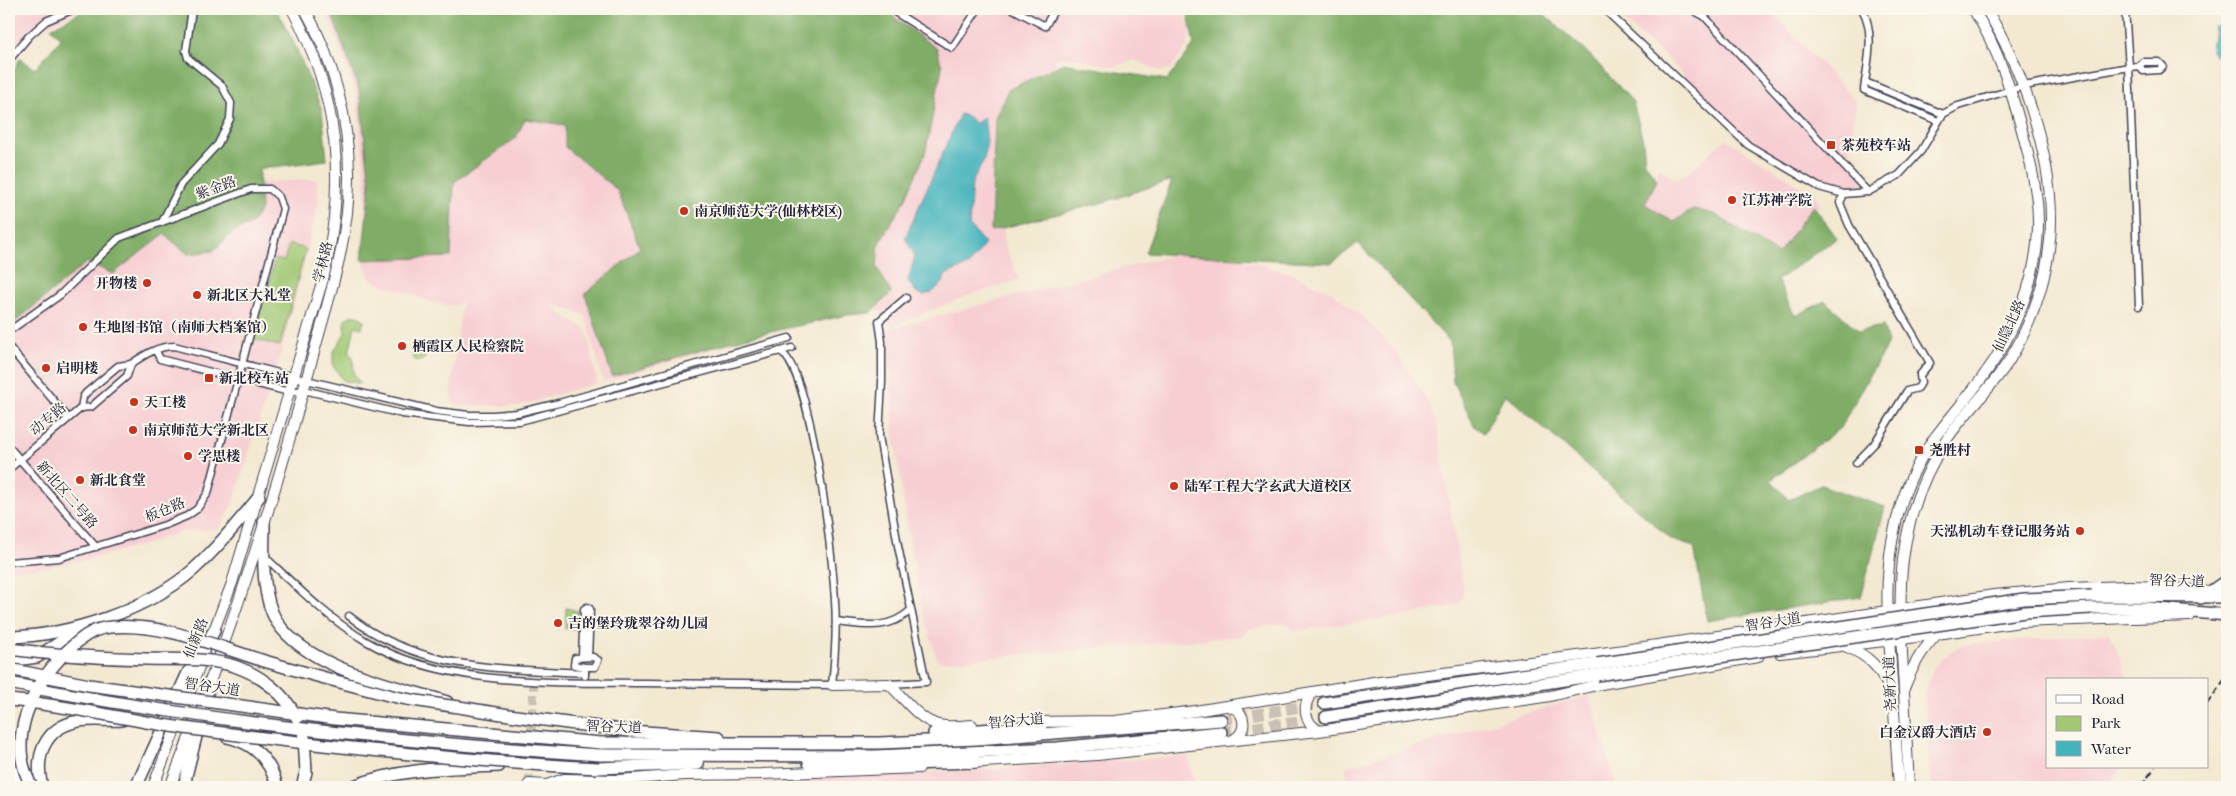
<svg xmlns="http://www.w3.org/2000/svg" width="2236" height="796" font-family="'IM FELL French Canon','Noto Serif SC',serif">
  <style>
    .built { fill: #f7cfd3 }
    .green { fill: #a1c974; stroke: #627658 }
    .forest { fill: #80ad66; stroke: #516850 }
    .water { fill: #44b4bc; stroke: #336b7c }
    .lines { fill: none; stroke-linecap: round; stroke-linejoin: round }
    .secondary-tunnel { stroke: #c9c1b3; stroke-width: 9; stroke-dasharray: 9 4.5; stroke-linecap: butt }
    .trunk-tunnel { stroke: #c9c1b3; stroke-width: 11; stroke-dasharray: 11 5.5; stroke-linecap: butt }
    .minor-casing { stroke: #414052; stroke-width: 9 }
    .primary-casing { stroke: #414052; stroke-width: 12 }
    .trunk-casing { stroke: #414052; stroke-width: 14 }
    .minor { stroke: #fff; stroke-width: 6 }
    .primary { stroke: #fff; stroke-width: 10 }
    .trunk { stroke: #fff; stroke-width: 11 }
    .rail { stroke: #22223b; stroke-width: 2; stroke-dasharray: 8 4; stroke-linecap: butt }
    .trunk-bridge-casing { stroke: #414052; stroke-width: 14; stroke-linecap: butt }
    .trunk-bridge { stroke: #fff; stroke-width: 11 }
    .poi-dot { fill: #c8321e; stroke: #fbf7ec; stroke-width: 2 }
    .labels { text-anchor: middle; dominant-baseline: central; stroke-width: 4; stroke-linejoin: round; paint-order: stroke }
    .poi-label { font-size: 14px; font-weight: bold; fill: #22223b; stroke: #fbf7ec; text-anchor: start }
    .street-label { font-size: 14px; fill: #22223b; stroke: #fbf7ec }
  </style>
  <rect width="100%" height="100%" fill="#fbf7ec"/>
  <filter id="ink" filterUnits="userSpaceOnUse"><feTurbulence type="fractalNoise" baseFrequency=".02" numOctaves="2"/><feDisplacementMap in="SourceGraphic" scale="10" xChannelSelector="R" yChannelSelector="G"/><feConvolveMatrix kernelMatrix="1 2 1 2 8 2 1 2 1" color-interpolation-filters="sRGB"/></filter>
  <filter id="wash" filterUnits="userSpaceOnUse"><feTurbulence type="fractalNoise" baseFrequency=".0096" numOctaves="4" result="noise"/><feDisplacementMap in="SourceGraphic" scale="20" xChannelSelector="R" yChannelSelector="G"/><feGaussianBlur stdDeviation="1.12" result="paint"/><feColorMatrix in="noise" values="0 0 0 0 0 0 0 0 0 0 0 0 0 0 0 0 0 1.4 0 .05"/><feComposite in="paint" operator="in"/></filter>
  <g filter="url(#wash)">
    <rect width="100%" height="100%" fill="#f3e9d1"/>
    <g class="built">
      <polygon points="9,9 81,9 42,28 19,53 9,80"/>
      <polygon points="326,9 1182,9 1190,30 1187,46 1171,69 1159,71 1135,60 1114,67 1076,58 1058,58 1019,121 1004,140 1004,243 1019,280 964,297 892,326 876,309 860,303 603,382 585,314 553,304 555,310 587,330 597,383 519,406 465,406 455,405 450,395 462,302 453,306 430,302 406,292 377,283 370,278 365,265 365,178 356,95"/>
      <polygon points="1610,9 1769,9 1856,101 1850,153 1869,181 1856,186 1828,185 1808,177 1749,143 1663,54"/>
      <polygon points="1726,139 1816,196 1820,205 1777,256 1698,209 1678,230 1643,205 1660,168 1674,180 1687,174"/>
      <polygon points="317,179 319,203 281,353 232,506 219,529 180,532 143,545 73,563 26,570 9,569 9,322 53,293 117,231 251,183"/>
      <polygon points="1200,248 1293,274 1333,293 1371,324 1399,356 1431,407 1437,426 1464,594 1459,604 1405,616 1295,631 1284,623 1247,629 1242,636 938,662 923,613 909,537 894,435 888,329"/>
      <polygon points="2110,633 2128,680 2047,680 2047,767 2122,767 2107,787 1931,787 1924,696 1934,667 1942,659 1951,651 1969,644"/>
      <polygon points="1589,695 1617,787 1351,787 1345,767"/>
      <polygon points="1188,756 1196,787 713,787 714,782 988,769"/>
    </g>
    <g class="green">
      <polygon points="289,244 306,249 280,346 253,339 275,259 284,261"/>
      <polygon points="353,315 362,318 364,321 362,328 355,326 349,353 353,357 354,375 361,384 344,381 333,366 333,353 345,333 345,319"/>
      <circle cx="419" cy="354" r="7"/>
      <polygon points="566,608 578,611 578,629 565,629"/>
    </g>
    <g class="forest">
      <polygon points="86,9 276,9 294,43 322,110 327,160 259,169 261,209 251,224 233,232 213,251 188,254 164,234 113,274 87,262 9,327 9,80 20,58 35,69 61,39 51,28"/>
      <polygon points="330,9 883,9 937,49 942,67 925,154 905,200 879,243 877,267 891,293 871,313 847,315 748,337 612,376 585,294 640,248 618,191 565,147 565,125 525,119 516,138 454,182 451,257 362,260 370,184 359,90"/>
      <polygon points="1187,9 1411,9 1417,13 1420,9 1538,9 1588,53 1633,102 1643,141 1645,162 1657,180 1645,204 1673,222 1694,209 1714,214 1778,254 1813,205 1837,238 1777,280 1795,316 1825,301 1859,331 1883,326 1888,343 1840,428 1771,480 1789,500 1821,485 1885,507 1861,597 1707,621 1694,547 1672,540 1505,394 1484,433 1475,427 1453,382 1450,342 1358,243 1332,263 1145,253 1172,180 1101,203 991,231 995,118 1008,90 1063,63 1167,80 1194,45"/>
    </g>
    <g class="water">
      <polygon points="2223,26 2227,28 2227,33 2218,38 2220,45 2227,43 2227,48 2220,55 2215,55 2211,50 2214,27"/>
      <polygon points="960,114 969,117 975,124 984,117 987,141 984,160 972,182 969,225 985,244 969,265 945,275 943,283 931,293 923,295 916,292 908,281 915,256 905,238"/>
    </g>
  </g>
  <g filter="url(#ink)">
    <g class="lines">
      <polyline class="secondary-tunnel" points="529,784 534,680"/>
      <g class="trunk-tunnel">
        <polyline points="1221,720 1324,703"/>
        <polyline points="1221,732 1326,717"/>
      </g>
      <g class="minor-casing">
        <g id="minor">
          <polyline points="890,9 952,48 978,9"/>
          <polyline points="1013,9 1045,26 1055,9"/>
          <polyline points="1604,9 1748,145 1819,187 1844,194 1868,192 1899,175 1921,151 1943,114 1958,106 2024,86 2129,67 2125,9"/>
          <polyline points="1691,9 1704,16 1868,192"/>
          <path d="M1862 9C1876 33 1867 64 1864 90L1938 121"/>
          <polyline points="9,60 29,36 46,21 74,9"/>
          <polyline points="1865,82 1943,114"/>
          <polyline points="1844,194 1840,203 1849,225 1930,363 1920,375 1921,383 1918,388 1907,391 1874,444 1856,463"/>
          <polyline points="162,222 181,184 218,144 230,119 231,103 222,86 188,58 186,51 192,9"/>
          <polyline points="2139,306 2129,67 2140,66 2143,71 2159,70 2163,66 2159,62 2143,62 2140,66"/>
          <polyline points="9,331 60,295 119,238 251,189 270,189 279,197 283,209 208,493 197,509 187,516 165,525 59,558 9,562"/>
          <polyline points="9,347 68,418"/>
          <polyline points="156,351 160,359 289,392 304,390 402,414 469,422 520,421 792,348"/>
          <path d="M131 364C144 355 158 346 174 346L294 377 436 411 469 415H494L517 413 559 403 789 338"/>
          <polyline points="81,408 83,397 86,393 118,366 131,364"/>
          <polyline points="81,408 91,407 127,376 131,364"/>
          <polyline points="9,447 96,547"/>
          <polyline points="9,469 81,408"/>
          <path d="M264 556C296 586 328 619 366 641 443 687 556 682 643 683 706 684 769 684 832 685 835 657 837 629 835 601 833 560 812 370 780 351"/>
          <path d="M349 616C416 670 503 669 585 673"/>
          <path d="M836 622C865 625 888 631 911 610"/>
          <polyline points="582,656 584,609 587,607 590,609 588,657"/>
          <polyline points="585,676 585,667 595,667 598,660 593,657 575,658 574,665 585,667"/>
          <polyline points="889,684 926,682 898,546 879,436 882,382 882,342 879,321 906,298"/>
        </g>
      </g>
      <g class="primary-casing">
        <g id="primary">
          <path d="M1901 615C1898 553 1912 491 1947 439 1966 411 1992 388 2010 359 2035 318 2051 267 2051 219 2051 152 2021 65 1986 9"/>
          <path d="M1888 617C1885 566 1893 512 1917 466 1934 433 1960 408 1982 378 2015 334 2039 276 2038 220 2038 193 2031 164 2024 138 2012 93 1999 49 1973 9"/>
          <polyline points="1901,634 1909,787"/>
          <polyline points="1889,636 1899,787"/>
          <path d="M211 638 232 583 323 279C347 183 339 96 292 9"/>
          <path d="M1847 647C1869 656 1879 667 1889 688"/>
          <polyline points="1780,653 1902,639 2020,622 2190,616"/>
          <path d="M832 685 889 684C901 695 918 718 933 723 945 728 960 726 972 725"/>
          <path d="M1905 686C1913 665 1922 650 1938 633"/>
          <path d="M208 687C248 581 281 473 311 363 327 303 349 242 349 179 350 121 333 59 305 9"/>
          <path d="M1313 692C1301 705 1304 722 1319 731"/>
          <path d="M1228 706C1246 710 1249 731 1233 740"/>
          <polyline points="1029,722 1115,721 1195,711 1380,681 1617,651 1994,595 2069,588 2129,586 2169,587 2214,593"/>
          <polyline points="968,763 1097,755 1319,731 1550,696 1601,684 1758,657"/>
          <polyline points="529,784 547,785 564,779 619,780 685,775 762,774 919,768"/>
          <polyline points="153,787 204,654"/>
          <polyline points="170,787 195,722"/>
        </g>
      </g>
      <g class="trunk-casing">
        <g id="trunk">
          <path d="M264 521C264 551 260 595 277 622 308 669 396 686 447 702"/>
          <polyline points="2092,596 2227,597"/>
          <polyline points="2201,598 2223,583 2227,583"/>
          <polyline points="2091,608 2148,608 2227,615"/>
          <path d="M9 637C69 636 147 610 193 570 217 549 238 522 259 497"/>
          <polyline points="9,661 37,657 62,641 87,633"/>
          <polyline points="1324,703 1597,664"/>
          <polyline points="1326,717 1597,675"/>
          <polyline points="630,731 719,737"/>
          <polyline points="934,733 1041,726"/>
          <path d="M227 737C254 743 271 761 277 787"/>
          <polyline points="601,743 879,743 977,739 1221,720"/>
          <polyline points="600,755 875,756 1057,748 1221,732"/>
          <polyline points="9,762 23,787"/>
          <polyline points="809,763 834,766 976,762"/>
          <polyline points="598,768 698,764"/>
          <path d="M42 787C34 757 44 727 79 721 92 719 108 721 122 720"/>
          <polyline points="136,787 187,675 214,631"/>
          <polyline points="185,787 186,776 210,681"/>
          <path d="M351 787C398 768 449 768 499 766"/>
        </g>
      </g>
      <use href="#minor" class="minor"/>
      <use href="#primary" class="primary"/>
      <use href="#trunk" class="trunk"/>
      <g class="rail">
        <polyline points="2207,704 2227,676"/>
        <polyline points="2141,787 2155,767"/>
      </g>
      <g class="trunk-bridge-casing">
        <g id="trunk-bridge">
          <path d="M9 649C55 655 100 658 146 659 176 660 209 657 237 667 262 676 285 694 297 718"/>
          <polyline points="1597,664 2024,599 2092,596"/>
          <polyline points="9,669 89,685 335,719 601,743"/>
          <polyline points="1597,675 2025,612 2091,608"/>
          <path d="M9 683C204 722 401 743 600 755"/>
          <path d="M9 700C67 705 126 720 184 728 321 746 459 761 598 768"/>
          <path d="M32 787C5 740 32 686 66 652 79 640 92 628 111 627 163 623 213 645 261 660 304 673 348 684 392 696 414 701 437 704 459 707 516 717 573 724 630 731"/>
          <polyline points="302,787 306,772 304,737"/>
        </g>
      </g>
      <use href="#trunk-bridge" class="trunk-bridge"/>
    </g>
  </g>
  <g class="poi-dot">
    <rect x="1826" y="140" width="10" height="10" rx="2.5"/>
    <circle cx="1732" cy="200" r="5"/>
    <circle cx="684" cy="211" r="5"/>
    <circle cx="147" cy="283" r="5"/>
    <circle cx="197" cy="295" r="5"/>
    <circle cx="83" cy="327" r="5"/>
    <circle cx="402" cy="346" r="5"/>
    <circle cx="46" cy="368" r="5"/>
    <rect x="204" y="373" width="10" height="10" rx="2.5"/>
    <circle cx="134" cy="402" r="5"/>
    <circle cx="133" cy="430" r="5"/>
    <rect x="1914" y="445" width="10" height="10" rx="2.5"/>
    <circle cx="188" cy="456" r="5"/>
    <circle cx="80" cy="480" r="5"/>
    <circle cx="1174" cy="486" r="5"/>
    <circle cx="2080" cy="531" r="5"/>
    <circle cx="558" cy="623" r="5"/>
    <circle cx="1987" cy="732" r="5"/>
  </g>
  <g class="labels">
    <g class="poi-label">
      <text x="1841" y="145">茶苑校车站</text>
      <text x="1742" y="200">江苏神学院</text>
      <text x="694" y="211">南京师范大学(仙林校区)</text>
      <text x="137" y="283" text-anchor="end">开物楼</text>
      <text x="207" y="295">新北区大礼堂</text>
      <text x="93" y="327">生地图书馆（南师大档案馆）</text>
      <text x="412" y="346">栖霞区人民检察院</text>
      <text x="56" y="368">启明楼</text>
      <text x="219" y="378">新北校车站</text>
      <text x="144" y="402">天工楼</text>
      <text x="143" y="430">南京师范大学新北区</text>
      <text x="1929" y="450">尧胜村</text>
      <text x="198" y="456">学思楼</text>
      <text x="90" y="480">新北食堂</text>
      <text x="1184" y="486">陆军工程大学玄武大道校区</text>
      <text x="2070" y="531" text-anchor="end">天泓机动车登记服务站</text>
      <text x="568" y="623">吉的堡玲珑翠谷幼儿园</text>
      <text x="1977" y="732" text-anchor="end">白金汉爵大酒店</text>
    </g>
    <g class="street-label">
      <text transform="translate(216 188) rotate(-20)">紫金路</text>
      <text transform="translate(323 262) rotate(-76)">学林路</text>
      <text transform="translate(2009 326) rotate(-65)">仙隐北路</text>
      <text transform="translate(48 419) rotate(-40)">动专路</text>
      <text transform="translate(67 495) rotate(49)">新北区二号路</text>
      <text transform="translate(165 510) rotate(-23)">板仓路</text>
      <text transform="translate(2177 581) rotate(2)">智谷大道</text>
      <text transform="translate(1773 622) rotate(-9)">智谷大道</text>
      <text transform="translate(196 638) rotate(-68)">仙新路</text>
      <text transform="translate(1890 684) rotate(-92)">尧新大道</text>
      <text transform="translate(212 687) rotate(8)">智谷大道</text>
      <text transform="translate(1016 721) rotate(-5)">智谷大道</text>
      <text transform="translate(614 727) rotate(2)">智谷大道</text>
    </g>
  </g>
  <rect width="2236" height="796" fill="none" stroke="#fbf7ec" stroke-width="30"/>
  <rect x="2046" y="678" width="162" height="90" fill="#fbf7ec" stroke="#a4a2a5"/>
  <rect x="2056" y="695" width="25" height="8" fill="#ffffff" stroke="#a4a2a5"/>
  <text x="2091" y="704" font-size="15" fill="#22223b">Road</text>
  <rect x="2056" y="716" width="25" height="15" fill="#a1c974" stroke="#a4a2a5"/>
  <text x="2091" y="728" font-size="15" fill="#22223b">Park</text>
  <rect x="2056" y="741" width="25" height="15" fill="#44b4bc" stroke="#a4a2a5"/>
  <text x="2091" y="754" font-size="15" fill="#22223b">Water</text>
</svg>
